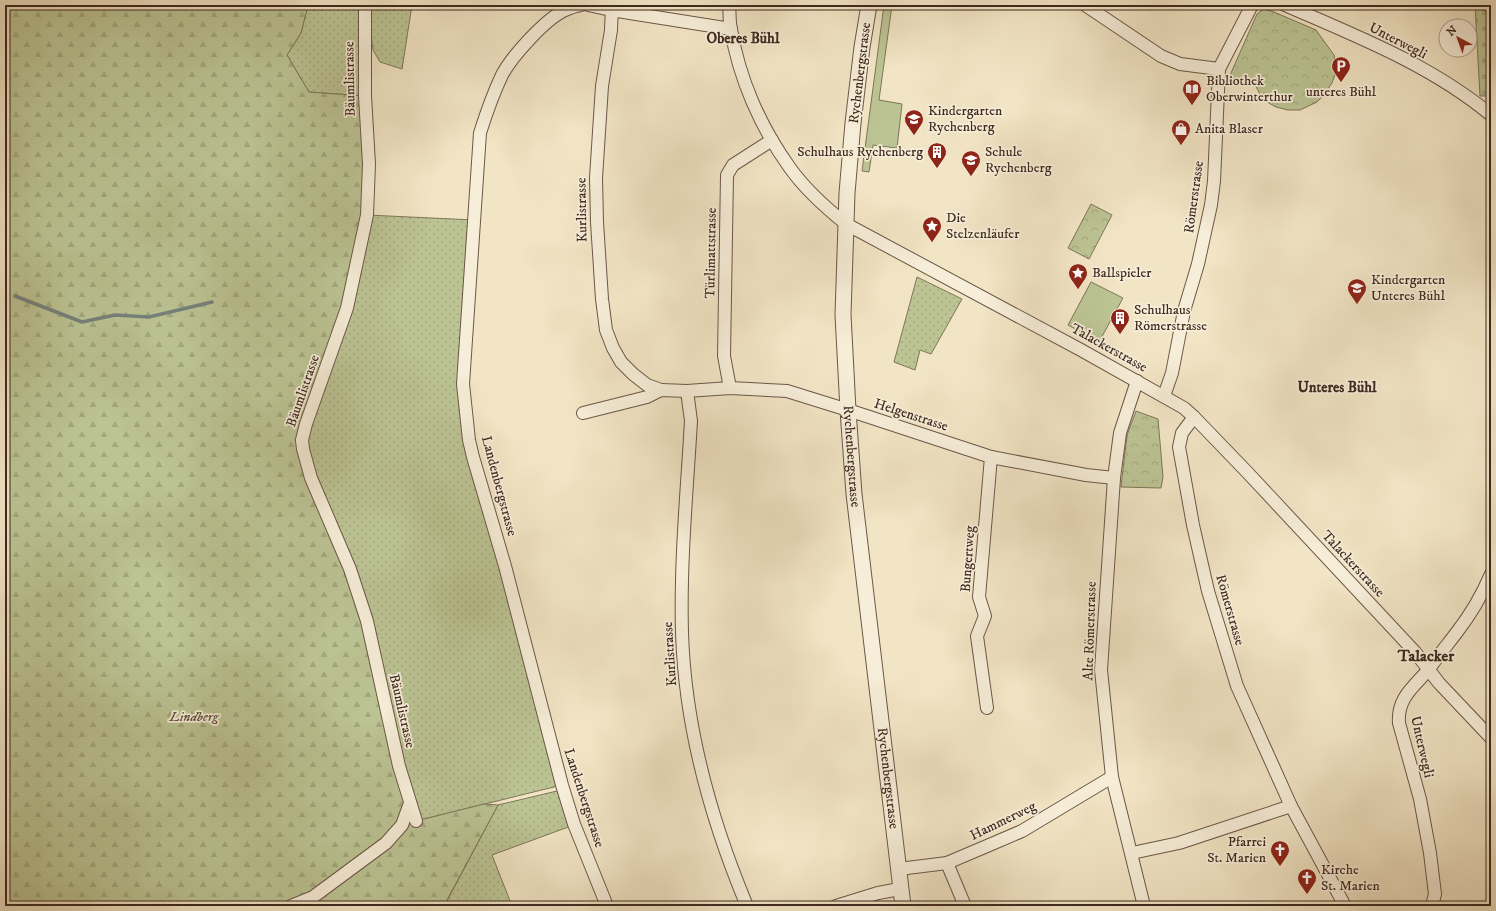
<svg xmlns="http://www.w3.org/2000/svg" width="1496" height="911" font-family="'IM FELL DW Pica',serif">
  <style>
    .grass { fill: url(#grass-dots); stroke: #7d765a }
    .forest { fill: url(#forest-firs); stroke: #7d765a }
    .cemetery { fill: url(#cemetery-stones); stroke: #7d765a }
    .park { fill: url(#park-crowns); stroke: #7d765a }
    .pitch { fill: #bcc494; stroke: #7d765a }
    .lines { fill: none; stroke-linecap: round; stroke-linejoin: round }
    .stream { stroke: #76827c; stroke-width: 3.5 }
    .minor-casing { stroke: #6b5748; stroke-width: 14 }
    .tertiary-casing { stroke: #6b5748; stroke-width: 17 }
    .minor { stroke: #f7eed9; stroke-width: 12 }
    .tertiary { stroke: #f7eed9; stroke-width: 15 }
    .labels { text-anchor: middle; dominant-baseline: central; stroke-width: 3.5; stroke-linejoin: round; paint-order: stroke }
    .street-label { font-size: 14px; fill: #3e281f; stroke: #f7eed9 }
    .poi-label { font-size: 14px; fill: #3e281f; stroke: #f7eed9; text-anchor: start }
    .park-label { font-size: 14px; font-style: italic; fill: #5e4f3c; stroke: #f7eed9 }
    .neighbourhood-label { font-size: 15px; font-weight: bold; fill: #3e281f; stroke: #f7eed9 }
    .quarter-label { font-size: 16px; font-weight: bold; fill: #3e281f; stroke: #f7eed9 }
  </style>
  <defs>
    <pattern id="grass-dots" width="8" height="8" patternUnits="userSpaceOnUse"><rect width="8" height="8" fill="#bcc494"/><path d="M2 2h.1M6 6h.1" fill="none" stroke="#a3a87f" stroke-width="1.8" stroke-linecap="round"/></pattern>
    <pattern id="forest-firs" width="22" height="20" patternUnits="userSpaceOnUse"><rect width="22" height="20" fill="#bcc494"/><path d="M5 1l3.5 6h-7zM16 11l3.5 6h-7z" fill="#a3a87f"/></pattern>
    <pattern id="cemetery-stones" width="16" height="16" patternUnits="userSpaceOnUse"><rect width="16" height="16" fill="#bcc494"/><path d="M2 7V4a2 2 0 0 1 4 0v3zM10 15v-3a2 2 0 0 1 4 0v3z" fill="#a3a87f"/></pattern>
    <pattern id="park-crowns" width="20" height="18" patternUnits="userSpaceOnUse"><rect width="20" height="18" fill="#bcc494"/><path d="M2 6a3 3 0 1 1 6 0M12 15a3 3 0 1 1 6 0" fill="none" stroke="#a3a87f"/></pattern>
  </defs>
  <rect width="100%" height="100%" fill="#f2e5c5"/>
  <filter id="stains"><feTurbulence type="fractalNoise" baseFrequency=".005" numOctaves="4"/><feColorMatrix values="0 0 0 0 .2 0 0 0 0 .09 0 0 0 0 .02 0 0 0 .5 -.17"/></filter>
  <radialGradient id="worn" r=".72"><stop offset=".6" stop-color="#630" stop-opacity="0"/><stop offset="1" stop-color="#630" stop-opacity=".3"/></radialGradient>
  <g class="grass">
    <polygon points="308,5 412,5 402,69 380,62 373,50 371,35 365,31 365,96 309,92 287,55 301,33"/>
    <polygon points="367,215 474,220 463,384 469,440 562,785 416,821 311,478 306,424"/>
    <polygon points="917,277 962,299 931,354 920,350 915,370 894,362"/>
    <polygon points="557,791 571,826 492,855 512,906 449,906 447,901 498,805"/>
  </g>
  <polygon class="forest" points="5,5 308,5 301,33 287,55 309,92 365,96 369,164 347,308 302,440 350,569 416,821 484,804 498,805 447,900 449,906 5,906"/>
  <polygon class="cemetery" points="1475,5 1491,5 1491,96 1480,96"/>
  <g class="park">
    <polygon points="1264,9 1274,12 1316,30 1334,55 1337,69 1332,83 1322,97 1317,102 1300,110 1288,110 1276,107 1267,102 1261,96 1252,79 1230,78 1231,73 1257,14"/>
    <polygon points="1091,204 1112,215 1089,259 1068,248"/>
    <polygon points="1136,411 1158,419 1163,477 1161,488 1121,487 1127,435"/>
  </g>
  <g class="pitch">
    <polygon points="884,5 892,5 879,100 902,104 897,148 873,145 869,172 862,171"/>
    <polygon points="1091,282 1123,298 1099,342 1068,325"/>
  </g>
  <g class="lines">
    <polyline class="stream" points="15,296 82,322 115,315 149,317 212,302"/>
    <g class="minor-casing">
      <g id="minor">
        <polyline points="365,5 365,96 369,164 367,215 347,308 306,424 302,440 303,449 311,478 350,569 367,621 399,766 416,821"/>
        <path d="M581 5C574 6 569 8 563 11 544 21 512 56 502 75 493 94 486 114 480 133L463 384 469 440 473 457 505 566 562 785 574 824 607 906"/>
        <polyline points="588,5 611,10 731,29"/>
        <polyline points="612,5 611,30 602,86 596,178 597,222 602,299 606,330 613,348 621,362 633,374 647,385 661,390"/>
        <path d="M729 5C730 13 729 21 731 29 739 79 761 128 790 168 805 189 826 208 846 224L1081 350 1184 408 1194 417 1247 472 1415 652 1439 683 1491 738"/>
        <polyline points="1085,5 1161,56 1180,64 1219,69"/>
        <path d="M1285 5C1356 36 1431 65 1491 115"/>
        <polyline points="1137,381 1120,433 1114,478 1101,670 1112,777 1144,906"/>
        <polyline points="730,388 724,356 727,175 733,165 772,140"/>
        <path d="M687 391 691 421C687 491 680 562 682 633 685 727 711 820 747 906"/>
        <polyline points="1164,396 1172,373 1184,311 1198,264 1211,205 1214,181 1219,69 1252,5"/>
        <polyline points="583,413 647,397 661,390 687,391 730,388 787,391 848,410 991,457 1086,475 1114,478"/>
        <polyline points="1194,417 1182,433 1179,447 1193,525 1208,591 1237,686 1291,806 1345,906"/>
        <polyline points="987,708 977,636 985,616 979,597 991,457"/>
        <polyline points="1132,853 1179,843 1291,806"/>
        <polyline points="947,863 965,906"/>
        <polyline points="899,869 947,863 994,843 1022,831 1112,777"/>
        <polyline points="291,906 313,897 386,843 402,825 410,803"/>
        <polyline points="836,906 878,893 900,889"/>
        <path d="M1432 906 1435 894 1430 853 1420 799 1399 723C1397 697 1415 686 1429 669 1438 656 1448 644 1457 632 1471 614 1482 595 1491 574"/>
      </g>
    </g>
    <g class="tertiary-casing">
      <g id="tertiary">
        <path id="s1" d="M869 5 862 47 853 123 847 193 843 315 848 410 854 494 903 906"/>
      </g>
    </g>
    <use href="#minor" class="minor"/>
    <use href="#tertiary" class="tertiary"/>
  </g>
  <defs>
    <g id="parking-pin" transform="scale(1)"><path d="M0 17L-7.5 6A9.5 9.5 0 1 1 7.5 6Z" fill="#8f2418" stroke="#f7eed9"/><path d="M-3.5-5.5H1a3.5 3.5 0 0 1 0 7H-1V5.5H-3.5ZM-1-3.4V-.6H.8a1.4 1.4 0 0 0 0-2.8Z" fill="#fff"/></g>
    <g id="library-pin" transform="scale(1)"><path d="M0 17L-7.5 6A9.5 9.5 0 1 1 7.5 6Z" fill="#8f2418" stroke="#f7eed9"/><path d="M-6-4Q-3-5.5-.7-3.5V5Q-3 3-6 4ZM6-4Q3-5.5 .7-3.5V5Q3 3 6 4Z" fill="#fff"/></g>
    <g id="school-pin" transform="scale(1)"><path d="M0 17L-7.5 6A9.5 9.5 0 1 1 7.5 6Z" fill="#8f2418" stroke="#f7eed9"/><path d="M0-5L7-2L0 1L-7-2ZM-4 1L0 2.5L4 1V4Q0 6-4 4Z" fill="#fff"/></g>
    <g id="shop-pin" transform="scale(1)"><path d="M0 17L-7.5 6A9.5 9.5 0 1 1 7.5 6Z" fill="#8f2418" stroke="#f7eed9"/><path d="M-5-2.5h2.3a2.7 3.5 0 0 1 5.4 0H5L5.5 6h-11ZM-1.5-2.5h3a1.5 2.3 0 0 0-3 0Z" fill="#fff"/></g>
    <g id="building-pin" transform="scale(1)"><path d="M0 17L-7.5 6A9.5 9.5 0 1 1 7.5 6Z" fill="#8f2418" stroke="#f7eed9"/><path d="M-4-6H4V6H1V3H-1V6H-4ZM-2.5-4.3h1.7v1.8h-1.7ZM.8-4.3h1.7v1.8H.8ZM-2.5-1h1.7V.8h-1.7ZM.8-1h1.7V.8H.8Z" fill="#fff"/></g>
    <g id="sight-pin" transform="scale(1)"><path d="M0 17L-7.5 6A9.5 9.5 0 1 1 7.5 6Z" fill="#8f2418" stroke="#f7eed9"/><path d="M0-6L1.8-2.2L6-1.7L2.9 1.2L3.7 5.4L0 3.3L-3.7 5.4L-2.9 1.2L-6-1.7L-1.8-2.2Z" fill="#fff"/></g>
    <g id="church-pin" transform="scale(1)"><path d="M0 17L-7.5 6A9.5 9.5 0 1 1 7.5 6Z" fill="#8f2418" stroke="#f7eed9"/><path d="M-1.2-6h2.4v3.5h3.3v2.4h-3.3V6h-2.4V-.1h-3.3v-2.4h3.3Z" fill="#fff"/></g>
  </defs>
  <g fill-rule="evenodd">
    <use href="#parking-pin" x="1341" y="66"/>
    <use href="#library-pin" x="1192" y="89"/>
    <use href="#school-pin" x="914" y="119"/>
    <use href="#shop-pin" x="1181" y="129"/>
    <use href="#building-pin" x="937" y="152"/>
    <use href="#school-pin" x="971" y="160"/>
    <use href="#sight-pin" x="932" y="226"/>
    <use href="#sight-pin" x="1078" y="273"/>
    <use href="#school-pin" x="1357" y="288"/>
    <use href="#building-pin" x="1120" y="318"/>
    <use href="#church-pin" x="1280" y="850"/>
    <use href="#church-pin" x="1307" y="878"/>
  </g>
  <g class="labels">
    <g class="street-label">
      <text transform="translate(1398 41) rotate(27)">Unterwegli</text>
      <text transform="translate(860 73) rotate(-83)">Rychenbergstrasse</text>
      <text transform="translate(350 79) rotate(-91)">Bäumlistrasse</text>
      <text transform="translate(1194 197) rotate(-82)">Römerstrasse</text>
      <text transform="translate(582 210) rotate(-91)">Kurlistrasse</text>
      <text transform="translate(711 253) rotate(-89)">Türlimattstrasse</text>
      <text transform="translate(1109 348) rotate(29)">Talackerstrasse</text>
      <text transform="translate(303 391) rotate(-71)">Bäumlistrasse</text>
      <text transform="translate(911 415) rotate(18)">Helgenstrasse</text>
      <text stroke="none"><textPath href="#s1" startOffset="453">Rychenbergstrasse</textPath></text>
      <text transform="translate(499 486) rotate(75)">Landenbergstrasse</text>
      <text transform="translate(968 559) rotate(-86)">Bungertweg</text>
      <text transform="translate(1353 564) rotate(47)">Talackerstrasse</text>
      <text transform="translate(1230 610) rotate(74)">Römerstrasse</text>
      <text transform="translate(1090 631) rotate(-88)">Alte Römerstrasse</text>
      <text transform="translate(670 654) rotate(-94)">Kurlistrasse</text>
      <text transform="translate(402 711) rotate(77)">Bäumlistrasse</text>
      <text transform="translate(1422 747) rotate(77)">Unterwegli</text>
      <text stroke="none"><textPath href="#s1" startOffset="777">Rychenbergstrasse</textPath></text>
      <text transform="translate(584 798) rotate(72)">Landenbergstrasse</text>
      <text transform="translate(1003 821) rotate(-26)">Hammerweg</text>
    </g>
    <g class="poi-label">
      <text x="1206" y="81">Bibliothek<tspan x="1206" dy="16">Oberwinterthur</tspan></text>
      <text x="1341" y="92" text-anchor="middle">unteres Bühl</text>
      <text x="928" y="111">Kindergarten<tspan x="928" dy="16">Rychenberg</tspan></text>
      <text x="1195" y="129">Anita Blaser</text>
      <text x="923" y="152" text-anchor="end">Schulhaus Rychenberg</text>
      <text x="985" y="152">Schule<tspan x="985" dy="16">Rychenberg</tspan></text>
      <text x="946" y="218">Die<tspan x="946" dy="16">Stelzenläufer</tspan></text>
      <text x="1092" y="273">Ballspieler</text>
      <text x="1371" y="280">Kindergarten<tspan x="1371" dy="16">Unteres Bühl</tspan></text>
      <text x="1134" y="310">Schulhaus<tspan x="1134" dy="16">Römerstrasse</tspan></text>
      <text x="1266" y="842" text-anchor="end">Pfarrei<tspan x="1266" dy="16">St. Marien</tspan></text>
      <text x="1321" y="870">Kirche<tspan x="1321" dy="16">St. Marien</tspan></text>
    </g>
    <g class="park-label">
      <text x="194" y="717">Lindberg</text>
    </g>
    <g class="neighbourhood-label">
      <text x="743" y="38">Oberes Bühl</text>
      <text x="1337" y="387">Unteres Bühl</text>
    </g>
    <g class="quarter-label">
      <text x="1426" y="656">Talacker</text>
    </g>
  </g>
  <rect width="1496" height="911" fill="none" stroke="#f2e5c5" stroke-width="20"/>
  <rect x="6" y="6" width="1484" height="899" fill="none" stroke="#3e281f" stroke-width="2"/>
  <rect x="10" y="10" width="1476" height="891" fill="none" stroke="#3e281f"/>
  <g transform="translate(1458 38) rotate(319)"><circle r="19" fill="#f7eed9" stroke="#ad9f8f"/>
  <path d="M0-3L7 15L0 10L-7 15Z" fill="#8f2418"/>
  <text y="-6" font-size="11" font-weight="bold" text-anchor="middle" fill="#3e281f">N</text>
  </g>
  <rect width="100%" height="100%" filter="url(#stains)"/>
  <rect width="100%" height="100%" fill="url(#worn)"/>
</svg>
